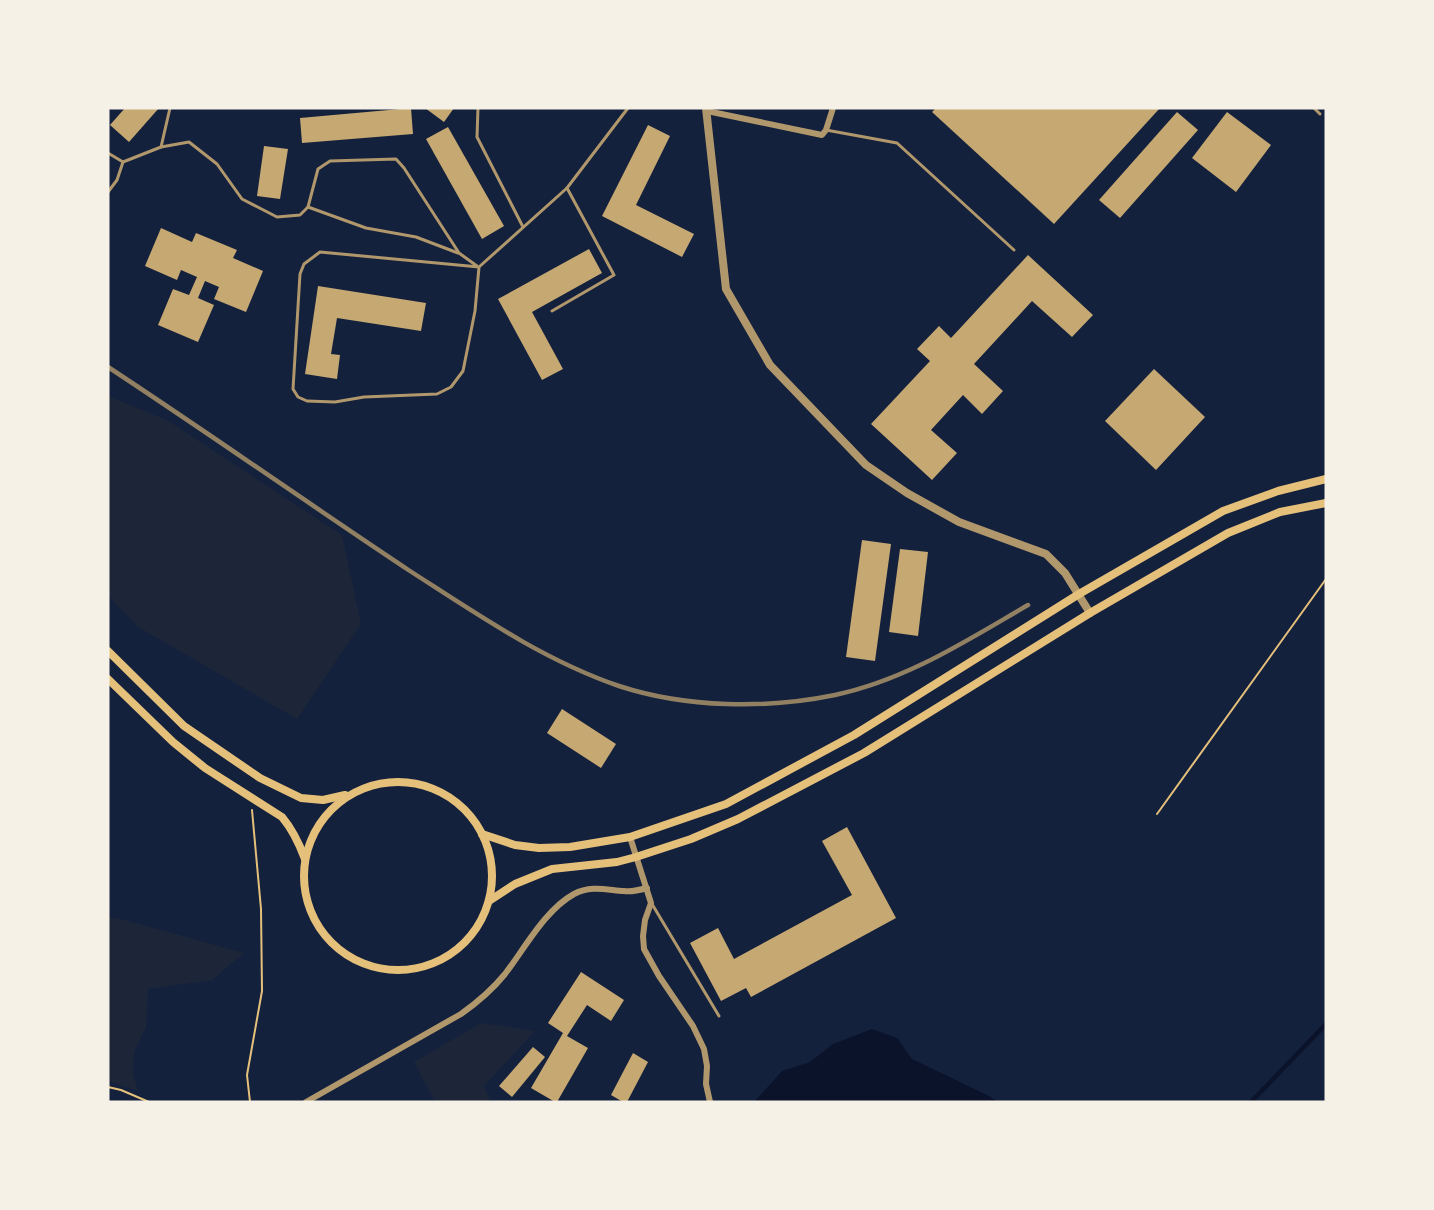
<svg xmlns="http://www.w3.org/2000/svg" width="1434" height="1210" font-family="'Libre Baskerville',serif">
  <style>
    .green { fill: #1d2539 }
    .water { fill: #0b132b }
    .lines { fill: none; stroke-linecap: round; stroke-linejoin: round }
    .stream { stroke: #0b132b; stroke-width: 4.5 }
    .building { fill: #c6a872 }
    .path { stroke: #e5c07b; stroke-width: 2 }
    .service { stroke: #b1986c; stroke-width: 3 }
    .minor { stroke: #b1986c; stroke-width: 6 }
    .tertiary { stroke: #b1986c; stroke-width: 8 }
    .secondary { stroke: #e5c07b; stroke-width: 8 }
    .rail { stroke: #918062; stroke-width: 4.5 }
  </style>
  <rect width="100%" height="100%" fill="#14213d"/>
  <g class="green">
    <polygon points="108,396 167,420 342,535 361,624 297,719 138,627 108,596"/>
    <polygon points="108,917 121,919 244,953 212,980 148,989 146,1027 134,1053 133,1074 138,1091 108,1081"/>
    <polygon points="481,1023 535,1031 484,1086 491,1102 435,1102 414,1062"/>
  </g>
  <polygon class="water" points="872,1029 897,1038 912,1059 989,1096 998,1102 754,1102 782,1071 810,1062 833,1044"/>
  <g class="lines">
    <polyline class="stream" points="1251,1102 1326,1024"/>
  </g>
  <g class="building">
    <polygon points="125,108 159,108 129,142 110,125"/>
    <polygon points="411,108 413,134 302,143 300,118"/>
    <polygon points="425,108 454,108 444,122"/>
    <polygon points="936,108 1160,108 1054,224 932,112"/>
    <polygon points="1177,112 1198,130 1120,218 1099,200"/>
    <polygon points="1227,112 1271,145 1236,192 1192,158"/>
    <polygon points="648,125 670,136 636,205 694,234 682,257 602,216"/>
    <polygon points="448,127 504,226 482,239 426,139"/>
    <polygon points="264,146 288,149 280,199 257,196"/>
    <polygon points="161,228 192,242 196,233 237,250 233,258 263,271 246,312 214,299 219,287 205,281 198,298 214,305 198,342 158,325 173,289 189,295 197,277 181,270 177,280 145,266"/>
    <polygon points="589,249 602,273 532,312 563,369 542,380 498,299"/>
    <polygon points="1028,255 1093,315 1072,337 1032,301 974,364 1003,391 982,414 963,395 931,430 957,453 932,480 871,424 930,361 917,349 939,326 951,338"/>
    <polygon points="318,286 426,303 421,331 337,318 331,354 340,355 337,379 305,374"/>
    <polygon points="1154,369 1205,417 1156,470 1105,421"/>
    <polygon points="862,540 891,544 875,661 846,657"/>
    <polygon points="900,549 928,552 918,636 889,632"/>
    <polygon points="562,709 616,744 601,768 547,733"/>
    <polygon points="847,827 896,918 751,997 746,988 721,1001 690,943 718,928 734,959 852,895 822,841"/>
    <polygon points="581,972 624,1000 611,1021 587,1005 567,1036 588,1048 557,1102 555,1102 531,1088 563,1033 548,1023"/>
    <polygon points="533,1047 545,1057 512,1097 499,1086"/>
    <polygon points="633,1053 648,1062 627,1102 623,1102 611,1095"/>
  </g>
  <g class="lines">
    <g class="path">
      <polyline points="1157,814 1326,579"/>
      <polyline points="108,1087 121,1090 149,1102"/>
      <polyline points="250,1102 247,1075 262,991 261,909 252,810"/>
    </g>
    <g class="service">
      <polyline points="478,108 477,137 523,227"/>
      <polyline points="1314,108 1320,114"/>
      <polyline points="826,130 897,143 1014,250"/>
      <polyline points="161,147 189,142 217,164 242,199 277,217 300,215 308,207 318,169 330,161 396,159 404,168 459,253 477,266"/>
      <polyline points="108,153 123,162 161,147 170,108"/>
      <polyline points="108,192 117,180 123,162"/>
      <polyline points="308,207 366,228 416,237 458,253"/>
      <polyline points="479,267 320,252 304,264 300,274 293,389 298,397 307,401 335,402 364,397 437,394 451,387 463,371 475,311 479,267 567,188 628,108"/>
      <polyline points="552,311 614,275 567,188"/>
      <polyline points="652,904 719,1016"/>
    </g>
    <g class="minor">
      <polyline points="707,111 822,135 826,130 833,108"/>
      <polyline points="630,837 651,903 645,920 643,936 644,949 659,976 693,1026 704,1049 707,1066 706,1084 710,1102"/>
      <path d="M306 1102 461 1014C478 1002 492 990 505 974 525 948 545 910 574 894 591 885 607 890 624 891 632 892 640 890 647 888"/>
    </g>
    <polyline class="tertiary" points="706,108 726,289 770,365 866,465 907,493 959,522 1046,554 1065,573 1090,613"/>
    <g class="secondary">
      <polyline points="108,651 184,726 260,778 301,798 323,800 345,795"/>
      <path d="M108 679 173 742 205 768 282 817C293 830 299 843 305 859"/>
      <circle cx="398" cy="876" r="94"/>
      <polyline points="482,834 515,845 539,848 570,847 630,837 726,804 854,735 1079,594 1223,511 1278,491 1326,479"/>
      <polyline points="489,901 515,884 552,869 617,862 636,857 691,839 738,819 864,753 1090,613 1228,533 1280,512 1326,503"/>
    </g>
    <path class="rail" d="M108 367C210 434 309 504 410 571 477 614 543 660 619 686 686 708 767 709 835 695 906 680 966 641 1028 605"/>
  </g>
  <rect width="1434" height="1210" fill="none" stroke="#f6f1e7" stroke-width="219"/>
</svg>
